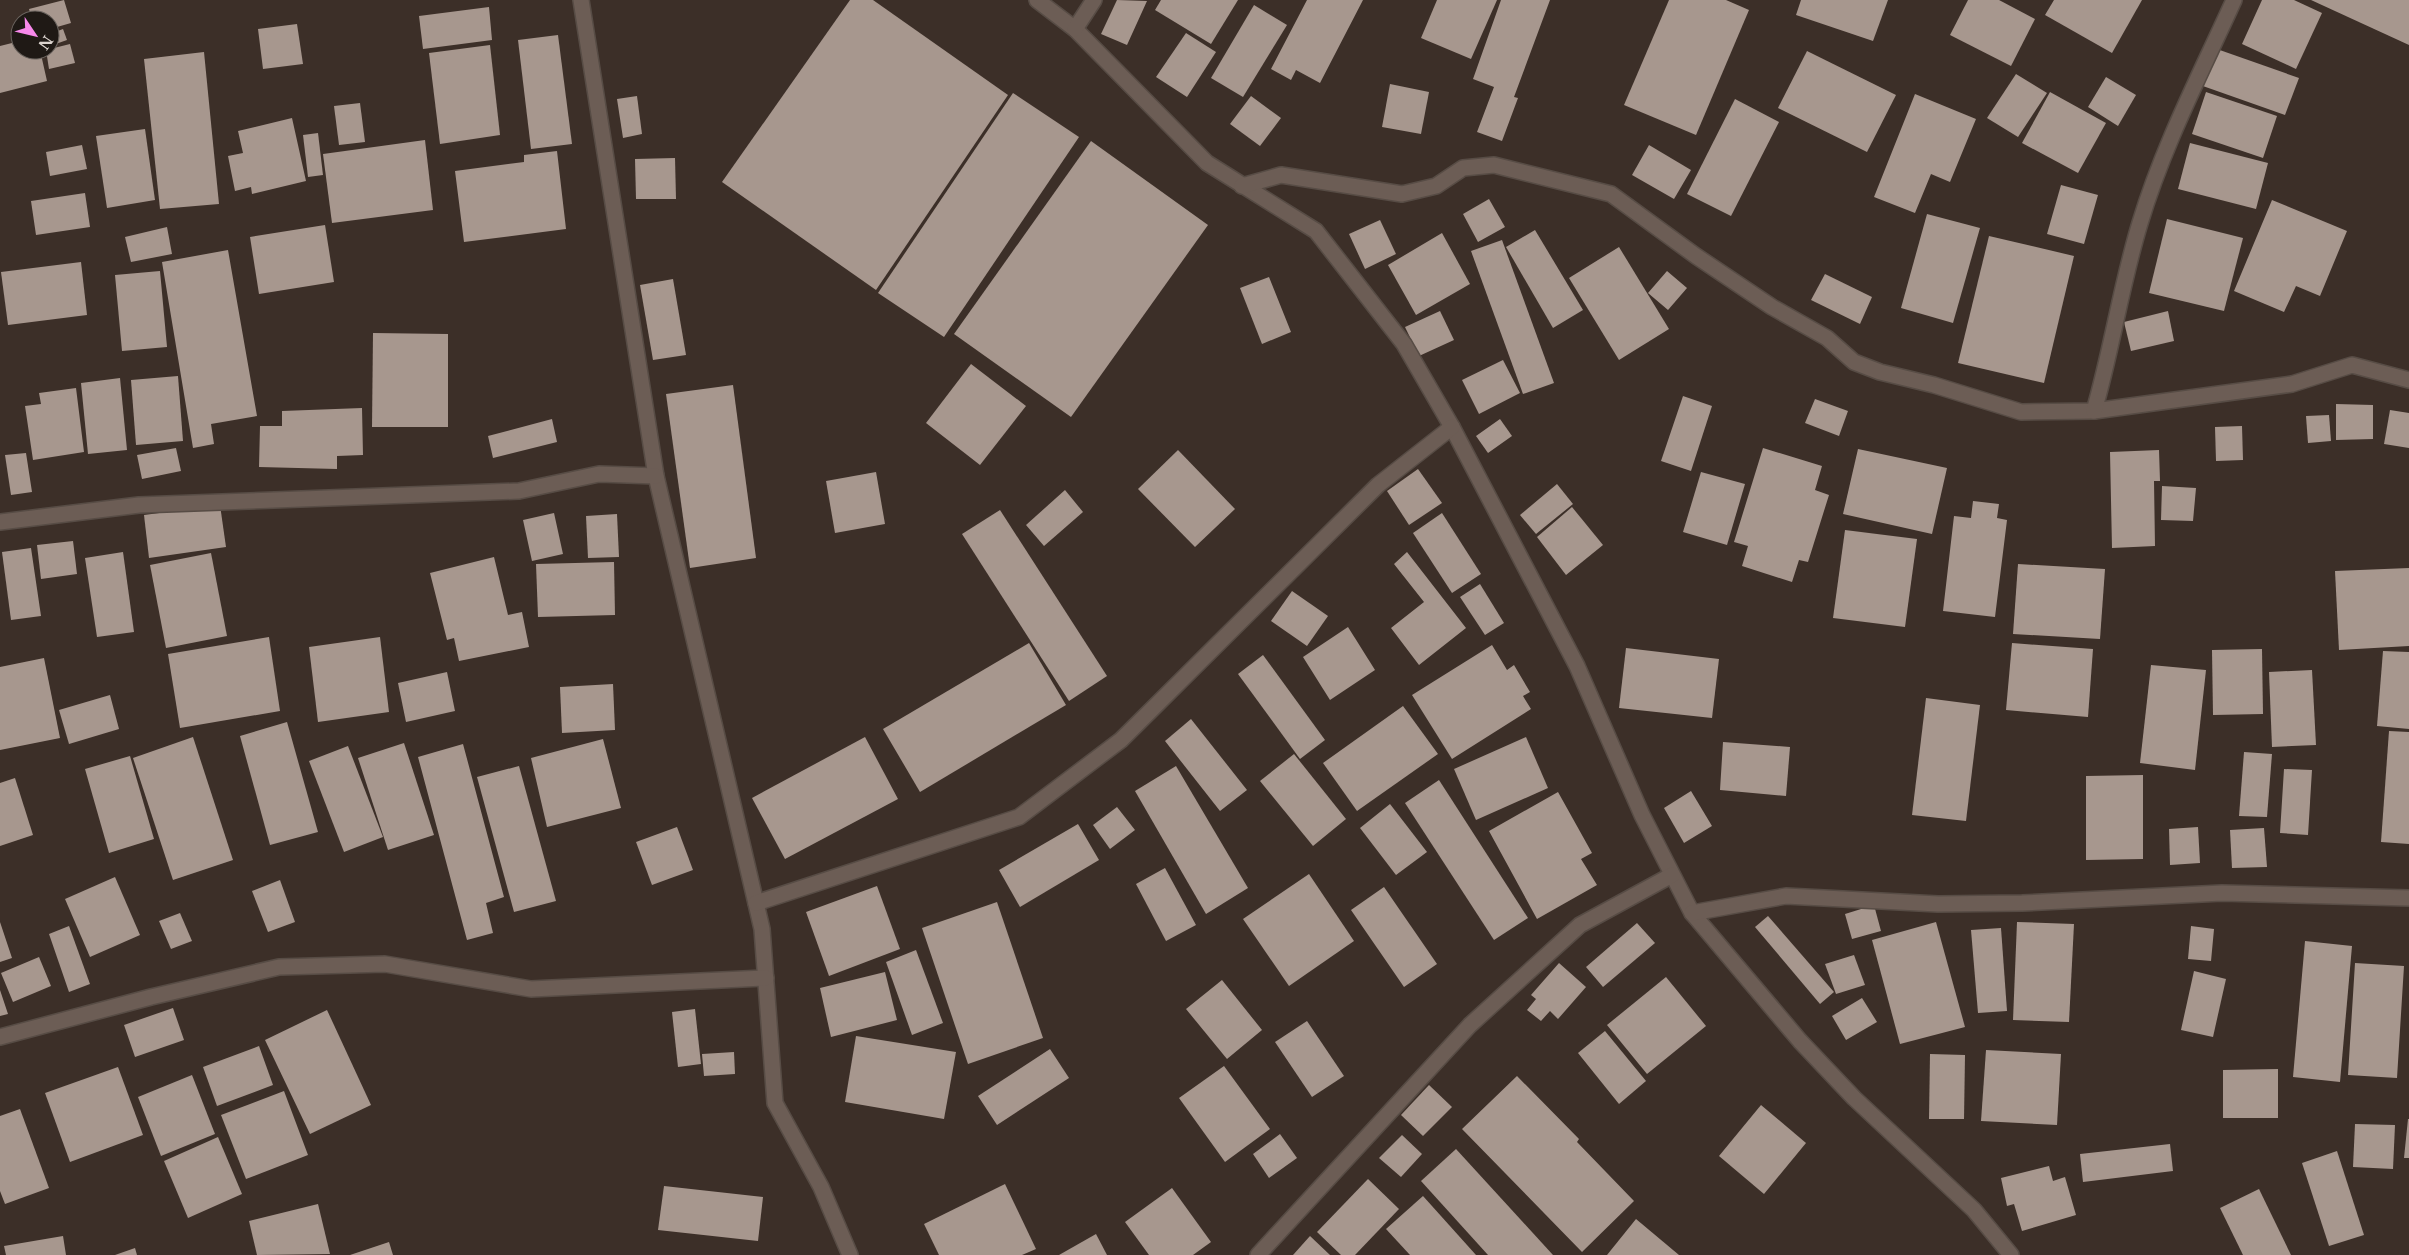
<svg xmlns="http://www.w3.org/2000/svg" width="2409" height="1255" font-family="'Libre Baskerville',serif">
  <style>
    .building { fill: #a7978e }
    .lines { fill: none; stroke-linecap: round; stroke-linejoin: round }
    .minor-casing { stroke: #574c45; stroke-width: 18 }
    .minor { stroke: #6c5d55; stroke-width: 15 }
  </style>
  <rect width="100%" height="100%" fill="#3c2f28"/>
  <g class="building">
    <polygon points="64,0 71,23 50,29 50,20 32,20 29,9"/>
    <polygon points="850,0 873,0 1008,95 876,290 722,182"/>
    <polygon points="1117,0 1147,1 1127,45 1101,34"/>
    <polygon points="1161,0 1238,0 1211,44 1155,10"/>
    <polygon points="1307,0 1363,0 1320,83 1296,70 1291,80 1271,69"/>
    <polygon points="1437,0 1497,0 1471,59 1421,38"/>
    <polygon points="1501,0 1550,0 1514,97 1518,98 1502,141 1477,132 1494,87 1473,79"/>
    <polygon points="1669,0 1726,0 1749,10 1696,135 1624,105"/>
    <polygon points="1801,0 1888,0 1873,41 1796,15"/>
    <polygon points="1968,0 1999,0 2035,19 2011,66 1950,35"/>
    <polygon points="2054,0 2142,0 2112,53 2045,15"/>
    <polygon points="2262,0 2294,0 2322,13 2296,69 2242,44"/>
    <polygon points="2311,0 2409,0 2409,45"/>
    <polygon points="1254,5 1287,25 1243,97 1211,78"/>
    <polygon points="489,7 492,40 423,49 419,16"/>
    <polygon points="297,24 303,64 263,69 258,29"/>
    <polygon points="63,29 67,40 50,46 50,34"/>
    <polygon points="1186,33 1216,52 1187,97 1156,77"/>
    <polygon points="558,35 572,144 531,149 518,40"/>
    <polygon points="20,41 20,50 40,50 47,81 0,93 0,46"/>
    <polygon points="70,44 75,63 49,69 46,50"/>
    <polygon points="490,45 500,135 440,144 429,53"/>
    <polygon points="2214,48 2299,78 2285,115 2200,85"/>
    <polygon points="1807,51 1896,95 1867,152 1778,108"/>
    <polygon points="204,52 219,204 160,209 144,59"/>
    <polygon points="2016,74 2047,93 2018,137 1987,118"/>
    <polygon points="2106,77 2136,95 2118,126 2088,107"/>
    <polygon points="1390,84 1429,92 1421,134 1382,127"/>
    <polygon points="2050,92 2106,123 2078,173 2022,143"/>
    <polygon points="2206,92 2277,116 2263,158 2192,134"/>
    <polygon points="1013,93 1079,137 944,337 878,293"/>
    <polygon points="1915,94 1976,119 1950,182 1931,174 1915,213 1874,197"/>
    <polygon points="637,96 642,134 623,138 617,99"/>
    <polygon points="1251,96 1281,118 1260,146 1230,124"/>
    <polygon points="1735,99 1779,122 1731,216 1687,194"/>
    <polygon points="360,103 365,142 339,145 334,106"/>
    <polygon points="292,118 306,181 252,194 251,187 235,191 228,156 243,153 238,131"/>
    <polygon points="145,129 155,200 107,208 96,136"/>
    <polygon points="318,133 323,175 308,177 303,135"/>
    <polygon points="425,140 433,210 332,223 323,154"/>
    <polygon points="1091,141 1208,225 1071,417 954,334"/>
    <polygon points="2190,143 2268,163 2256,209 2178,189"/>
    <polygon points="82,145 87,169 50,176 46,152"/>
    <polygon points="1649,145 1691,170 1674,199 1632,175"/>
    <polygon points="557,151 566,229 464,242 455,171 524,162 524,155"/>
    <polygon points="675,158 676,199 636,199 635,159"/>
    <polygon points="2061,185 2098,195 2084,244 2047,234"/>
    <polygon points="85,193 90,227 36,235 31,201"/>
    <polygon points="1489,199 1505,227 1478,242 1463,214"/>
    <polygon points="2272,200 2347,231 2320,296 2296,286 2284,312 2234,291"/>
    <polygon points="1927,214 1980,228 1953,323 1901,308"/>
    <polygon points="2167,219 2243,238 2224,311 2149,293"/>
    <polygon points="1380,220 1396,254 1365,269 1349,234"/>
    <polygon points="325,225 334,282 259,294 250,237"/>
    <polygon points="167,227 172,254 131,262 125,237"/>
    <polygon points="1535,230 1583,310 1553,328 1506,247"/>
    <polygon points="1442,233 1470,284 1416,315 1388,265"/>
    <polygon points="1989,236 2074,256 2044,383 1958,363"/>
    <polygon points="1502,240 1554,383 1523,394 1471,251"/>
    <polygon points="1619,247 1669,329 1619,360 1569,278"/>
    <polygon points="228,250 257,416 211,424 214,444 193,448 162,262"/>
    <polygon points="81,262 87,315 8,325 1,272"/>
    <polygon points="160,271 167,347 122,351 115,275"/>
    <polygon points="1667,271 1687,288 1668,310 1648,293"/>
    <polygon points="1825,274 1872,297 1860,324 1811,300"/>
    <polygon points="1269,277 1291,332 1262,344 1240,288"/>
    <polygon points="673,279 686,355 653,360 640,285"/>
    <polygon points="1440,311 1454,340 1419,356 1405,327"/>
    <polygon points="2168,311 2174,341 2131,351 2124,322"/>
    <polygon points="373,333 448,334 448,427 372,427"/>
    <polygon points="1503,360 1520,393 1479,414 1462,380"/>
    <polygon points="971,364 1026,406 980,465 926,423"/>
    <polygon points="178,376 183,441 136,445 131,380"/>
    <polygon points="120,378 127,450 88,454 81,383"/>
    <polygon points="733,385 756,558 690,568 666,394"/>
    <polygon points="76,388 84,452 33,460 25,406 41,404 39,393"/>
    <polygon points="1683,396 1712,406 1691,471 1661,461"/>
    <polygon points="1815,399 1848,411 1839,436 1805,423"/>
    <polygon points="2336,404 2373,405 2373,439 2336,440"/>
    <polygon points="362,408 363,455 337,456 337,469 259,467 260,426 282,426 282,411"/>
    <polygon points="2390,410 2409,413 2409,448 2384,444"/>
    <polygon points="2329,415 2331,441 2308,443 2306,416"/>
    <polygon points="552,419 557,442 493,458 488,436"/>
    <polygon points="1500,419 1512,436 1488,453 1476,436"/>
    <polygon points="2242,426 2243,460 2216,461 2215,427"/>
    <polygon points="176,448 181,471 142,479 137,455"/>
    <polygon points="1763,448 1822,466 1815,490 1829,495 1808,562 1799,560 1792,582 1742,566 1748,546 1734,542"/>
    <polygon points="1858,449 1947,468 1932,534 1843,514"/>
    <polygon points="1178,450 1235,509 1195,547 1138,489"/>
    <polygon points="2159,450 2160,481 2154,481 2155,546 2112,548 2110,452"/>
    <polygon points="26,453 32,492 11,495 5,455"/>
    <polygon points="1418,469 1442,503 1409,525 1387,491"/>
    <polygon points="876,472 885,524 835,533 826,481"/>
    <polygon points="1701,472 1745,484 1727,545 1683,532"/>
    <polygon points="1557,484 1573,504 1536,534 1520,515"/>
    <polygon points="2162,486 2196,488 2193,521 2161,520"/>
    <polygon points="1065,490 1083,512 1044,546 1026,525"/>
    <polygon points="1973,501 1999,504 1997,518 2007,520 1995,617 1943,611 1954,516 1971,518"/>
    <polygon points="220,505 226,547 149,558 144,515"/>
    <polygon points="1572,507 1603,545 1566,575 1537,537"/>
    <polygon points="1000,510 1107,676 1069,701 962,534"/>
    <polygon points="554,513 563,554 532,561 523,520"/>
    <polygon points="1442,513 1481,574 1452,593 1413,533"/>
    <polygon points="617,514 619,557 588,558 586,516"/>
    <polygon points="1845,530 1917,539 1905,627 1833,618"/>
    <polygon points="73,541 77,574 41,579 37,545"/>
    <polygon points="31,548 41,616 11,620 2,552"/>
    <polygon points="123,552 134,632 97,637 85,558"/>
    <polygon points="1407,552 1466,628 1419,665 1391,628 1424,602 1394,564"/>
    <polygon points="211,553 227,636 166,648 150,565"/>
    <polygon points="494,557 508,615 522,612 529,647 459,661 454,638 447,640 430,573"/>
    <polygon points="614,562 615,615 538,617 536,564"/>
    <polygon points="2018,564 2105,569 2100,639 2013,634"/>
    <polygon points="2409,568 2409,646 2339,650 2335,571"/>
    <polygon points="1480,584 1504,623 1485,635 1460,597"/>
    <polygon points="1292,591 1328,616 1307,646 1271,621"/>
    <polygon points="1348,627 1375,670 1330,700 1303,657"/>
    <polygon points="269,637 280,711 180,728 168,654"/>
    <polygon points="380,637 389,712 318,722 309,647"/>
    <polygon points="1029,643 1066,705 920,792 883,729"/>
    <polygon points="2012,643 2093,649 2088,717 2006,710"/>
    <polygon points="1492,645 1507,670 1514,665 1530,692 1523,696 1531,709 1452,759 1412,695"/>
    <polygon points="1626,648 1719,659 1712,718 1619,708"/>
    <polygon points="2262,649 2263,714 2213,715 2212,650"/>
    <polygon points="2383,651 2409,652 2409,729 2377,726"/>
    <polygon points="1263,655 1325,740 1300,759 1238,674"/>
    <polygon points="44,658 60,738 0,750 0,667"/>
    <polygon points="2151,665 2206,670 2195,770 2140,763"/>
    <polygon points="2312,670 2316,745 2272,747 2269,672"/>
    <polygon points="447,672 455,711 406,722 398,683"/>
    <polygon points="613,684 615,730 562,733 560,687"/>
    <polygon points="110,695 119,729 69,744 59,710"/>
    <polygon points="1926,698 1980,705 1966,821 1912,815"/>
    <polygon points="1403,706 1438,754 1357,811 1323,763"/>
    <polygon points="1191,719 1247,790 1220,811 1165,741"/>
    <polygon points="287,722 318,832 270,845 240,736"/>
    <polygon points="2389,731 2409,732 2409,844 2381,842"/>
    <polygon points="193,737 233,860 173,880 133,758"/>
    <polygon points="865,737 898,799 785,859 752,798"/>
    <polygon points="1526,737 1548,788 1476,820 1454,769"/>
    <polygon points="603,739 621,808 547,827 531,758"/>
    <polygon points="1723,742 1790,747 1786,796 1720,790"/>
    <polygon points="404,743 434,835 388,850 358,758"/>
    <polygon points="463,744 504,897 486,903 493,933 467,940 418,757"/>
    <polygon points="348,746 383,837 344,852 309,761"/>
    <polygon points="2244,752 2272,754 2267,817 2239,816"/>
    <polygon points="1294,754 1346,819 1313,846 1260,781"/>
    <polygon points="130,756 154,839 109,853 85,769"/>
    <polygon points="519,766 556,901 514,912 477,777"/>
    <polygon points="1176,766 1248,888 1206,914 1135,791"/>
    <polygon points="2284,769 2312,770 2308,835 2280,833"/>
    <polygon points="2143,775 2143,859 2086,860 2086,776"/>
    <polygon points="15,778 33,835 0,846 0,783"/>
    <polygon points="1439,780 1528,918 1494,940 1405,803"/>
    <polygon points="1691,791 1712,826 1684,843 1664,808"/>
    <polygon points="1558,792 1592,853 1581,859 1597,885 1537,919 1489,831"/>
    <polygon points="1390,804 1427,852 1396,875 1360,828"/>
    <polygon points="1117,807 1135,830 1110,849 1093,825"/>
    <polygon points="1078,824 1099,860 1020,907 999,870"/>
    <polygon points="677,827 693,870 652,885 636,842"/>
    <polygon points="2198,827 2200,863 2170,865 2169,829"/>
    <polygon points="2264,828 2267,867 2232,868 2230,830"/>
    <polygon points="1165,868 1196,925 1166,941 1136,884"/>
    <polygon points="1309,874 1354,941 1289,986 1243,919"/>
    <polygon points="115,877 140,935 90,957 65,899"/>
    <polygon points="280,880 295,922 268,932 252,891"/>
    <polygon points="877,886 900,949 829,976 806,912"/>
    <polygon points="1384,887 1437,964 1404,987 1351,910"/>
    <polygon points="997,902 1043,1038 968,1064 922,928"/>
    <polygon points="1874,905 1881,931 1852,939 1845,914"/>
    <polygon points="180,913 192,941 171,949 159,921"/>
    <polygon points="1768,916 1834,992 1820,1004 1755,927"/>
    <polygon points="0,922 12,958 0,962"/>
    <polygon points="1936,922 1965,1027 1900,1044 1872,940"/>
    <polygon points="2017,922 2074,924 2069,1022 2013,1020"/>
    <polygon points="1637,923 1655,943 1603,987 1586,967"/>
    <polygon points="69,926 90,984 69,992 49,934"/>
    <polygon points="2191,926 2214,929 2211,961 2188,959"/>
    <polygon points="2001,928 2007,1011 1978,1013 1971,930"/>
    <polygon points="2305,941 2352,946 2340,1082 2293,1077"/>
    <polygon points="916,950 943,1023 912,1035 886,962"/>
    <polygon points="1854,955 1865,985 1836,994 1825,964"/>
    <polygon points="39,957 51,986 13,1002 1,973"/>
    <polygon points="1559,963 1586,987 1558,1019 1550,1011 1541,1021 1527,1010 1536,999 1531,995"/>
    <polygon points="2355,963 2404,966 2397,1078 2348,1075"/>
    <polygon points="2194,971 2226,979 2213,1037 2181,1030"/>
    <polygon points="885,972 897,1020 831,1037 820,988"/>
    <polygon points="1666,977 1706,1026 1647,1074 1607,1025"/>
    <polygon points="1222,980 1262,1030 1227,1059 1186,1009"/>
    <polygon points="0,990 8,1014 0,1016"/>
    <polygon points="1862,998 1877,1022 1846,1040 1832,1016"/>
    <polygon points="173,1008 184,1040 135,1057 124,1025"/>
    <polygon points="695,1009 701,1064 678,1067 672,1012"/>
    <polygon points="327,1010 371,1105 310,1134 265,1040"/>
    <polygon points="1307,1021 1344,1076 1312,1097 1275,1042"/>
    <polygon points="1605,1031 1646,1081 1619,1104 1578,1053"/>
    <polygon points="856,1036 956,1052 944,1119 845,1102"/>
    <polygon points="259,1046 273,1085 217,1106 203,1067"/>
    <polygon points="1050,1049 1069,1078 997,1125 978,1096"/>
    <polygon points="1986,1050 2061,1054 2057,1125 1981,1121"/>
    <polygon points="734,1052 735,1074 704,1076 702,1054"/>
    <polygon points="1930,1054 1965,1055 1964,1119 1929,1119"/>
    <polygon points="1224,1066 1270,1129 1225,1162 1179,1098"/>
    <polygon points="118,1067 143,1135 70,1162 45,1093"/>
    <polygon points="2278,1069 2278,1118 2223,1118 2223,1070"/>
    <polygon points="192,1075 215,1134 161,1156 138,1097"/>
    <polygon points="1517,1076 1579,1139 1577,1142 1634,1201 1582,1252 1462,1129"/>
    <polygon points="1429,1085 1452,1107 1423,1136 1401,1115"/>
    <polygon points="284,1091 308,1155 246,1179 221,1115"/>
    <polygon points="1761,1105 1806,1143 1764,1194 1719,1156"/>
    <polygon points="20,1109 49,1188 5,1204 0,1191 0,1116"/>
    <polygon points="2408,1119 2409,1119 2409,1158 2404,1158"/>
    <polygon points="2355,1124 2395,1125 2393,1169 2353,1167"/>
    <polygon points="1280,1134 1297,1158 1269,1178 1253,1154"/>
    <polygon points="1402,1135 1422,1154 1401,1177 1379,1158"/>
    <polygon points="218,1137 242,1194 188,1218 164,1161"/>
    <polygon points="2170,1144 2173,1171 2083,1182 2080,1154"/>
    <polygon points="1456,1149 1553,1255 1488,1255 1421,1181"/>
    <polygon points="2337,1151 2364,1235 2329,1246 2302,1163"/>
    <polygon points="2049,1166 2053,1181 2065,1177 2076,1215 2022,1231 2014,1204 2007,1206 2001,1178"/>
    <polygon points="1368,1179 1399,1209 1355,1255 1341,1255 1317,1232"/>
    <polygon points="1005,1184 1036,1249 1022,1255 939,1255 924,1224"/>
    <polygon points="664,1186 763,1197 758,1241 658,1230"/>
    <polygon points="1172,1188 1211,1242 1193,1255 1149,1255 1125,1222"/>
    <polygon points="2259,1189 2291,1255 2243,1255 2220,1208"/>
    <polygon points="1423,1196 1476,1255 1410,1255 1386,1229"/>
    <polygon points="318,1204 330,1254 257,1255 249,1221"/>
    <polygon points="1636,1219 1679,1255 1607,1255"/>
    <polygon points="1096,1234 1107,1255 1059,1255"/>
    <polygon points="63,1236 66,1255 6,1255 4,1246"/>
    <polygon points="1310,1236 1330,1255 1293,1255"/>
    <polygon points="389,1242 393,1255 350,1255"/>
    <polygon points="135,1248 137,1255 115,1255"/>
  </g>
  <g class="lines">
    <g class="minor-casing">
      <g id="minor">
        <polyline points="581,0 656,476 762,929 775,1103 821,1187 850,1255"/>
        <polyline points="1037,0 1075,29 1207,163 1316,231 1404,344 1452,427 1577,666 1642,815 1692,913 1800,1041 1854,1098 1974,1210 2011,1255"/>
        <polyline points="1075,29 1094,0"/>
        <polyline points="1242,186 1281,175 1402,194 1436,186 1463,168 1494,165 1611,194 1696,256 1772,307 1827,338 1854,362 1880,372 1934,385 2021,412 2094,411 2292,384 2352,365 2409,380"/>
        <path d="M2094 411C2112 349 2121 285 2140 223 2163 146 2201 73 2234 0"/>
        <polyline points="0,522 139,505 519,491 599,474 656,476"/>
        <polyline points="756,903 1019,817 1121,740 1378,485 1452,427"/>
        <polyline points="1692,913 1786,896 1938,904 2022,903 2222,893 2409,898"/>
        <polyline points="0,1037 151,997 279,967 385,964 531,989 766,978"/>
        <polyline points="1258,1255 1470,1025 1580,925 1672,875"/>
      </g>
    </g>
    <use href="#minor" class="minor"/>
  </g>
  <g transform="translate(35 35) rotate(125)"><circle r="24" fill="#1f1915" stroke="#6b645f"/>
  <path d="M0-4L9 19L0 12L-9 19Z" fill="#f788eb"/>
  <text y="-8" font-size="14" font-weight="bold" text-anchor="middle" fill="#dcd4cf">N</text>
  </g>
</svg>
